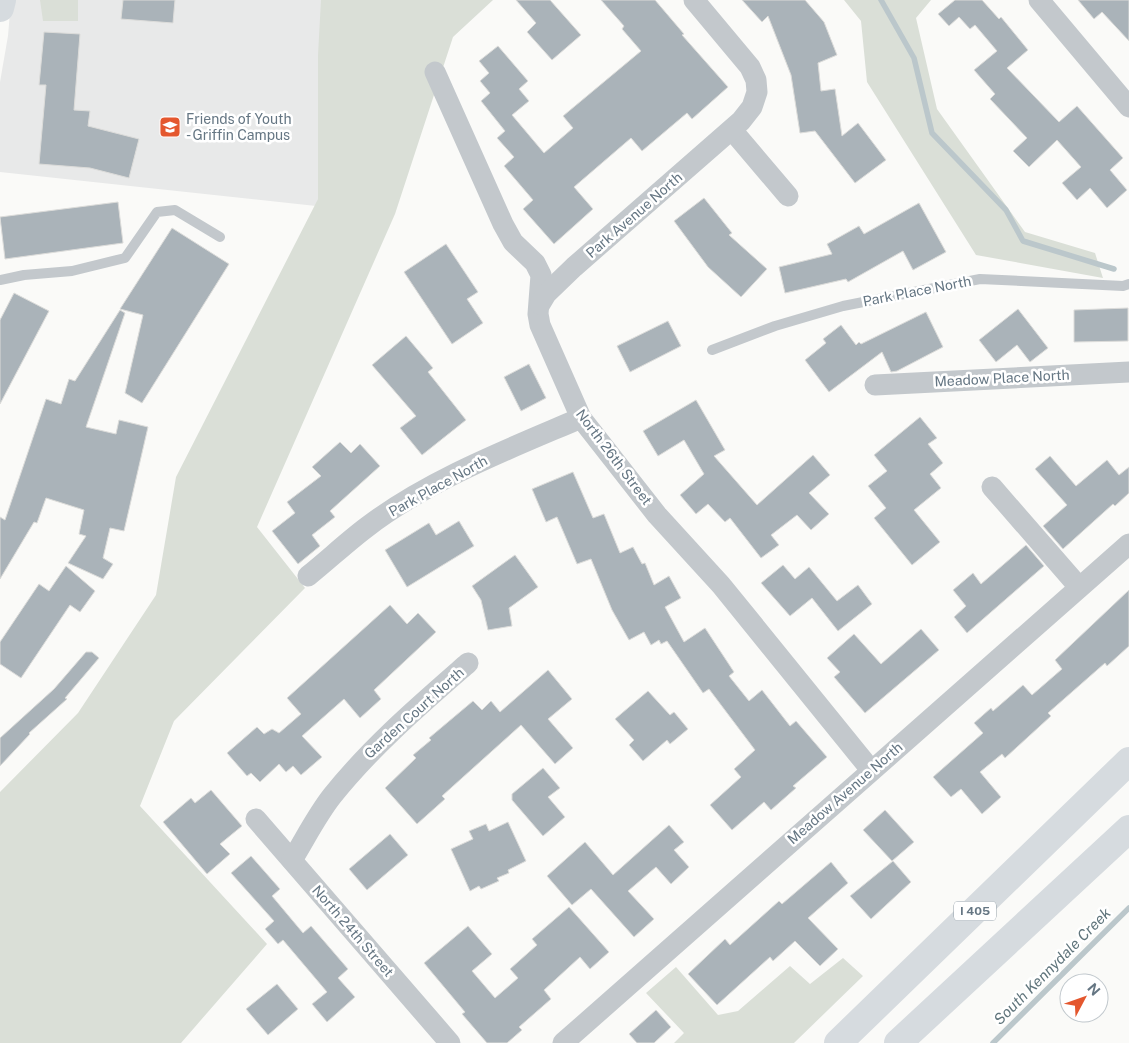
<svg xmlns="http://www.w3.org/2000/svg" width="1129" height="1043" font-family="'Public Sans',sans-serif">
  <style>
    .built { fill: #e8e9e9 }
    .green { fill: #dadfd7 }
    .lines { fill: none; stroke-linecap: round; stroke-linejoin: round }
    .stream { stroke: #bbc7cb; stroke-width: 5.5 }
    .building { fill: #aab3b9; stroke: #dcdcda }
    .lane { stroke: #c3c8cc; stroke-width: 10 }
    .street { stroke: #c3c8cc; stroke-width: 21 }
    .secondary { stroke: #d6dbdf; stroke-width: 28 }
    .highway { stroke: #d6dbdf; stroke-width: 28 }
    .labels { text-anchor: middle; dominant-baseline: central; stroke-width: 5; stroke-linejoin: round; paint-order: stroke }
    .shield { fill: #fff; stroke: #939fa8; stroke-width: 1 }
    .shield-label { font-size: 12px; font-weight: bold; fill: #657683 }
    .poi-label { font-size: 14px; fill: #657683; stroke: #fff; text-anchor: start }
    .street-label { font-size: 14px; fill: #657683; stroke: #fff }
    .water-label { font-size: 15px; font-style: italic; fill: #60757c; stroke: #fff }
  </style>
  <rect width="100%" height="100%" fill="#fafaf8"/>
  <polygon class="built" points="11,0 374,0 371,24 316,206 0,172 0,82 8,36"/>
  <g class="green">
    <polygon points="40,0 78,0 78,21 43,21"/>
    <polygon points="321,0 493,0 453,37 395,214 257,527 305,588 174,721 140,806 267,944 181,1043 0,1043 0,792 78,713 156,595 176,477 318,199 318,55"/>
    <polygon points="844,0 931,0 916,18 937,109 1025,232 1095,253 1103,278 976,255 867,82 861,21"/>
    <polygon points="843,958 863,976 794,1043 674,1043 684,1033 646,993 676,967 718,1015 738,1011 790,966 810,984"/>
  </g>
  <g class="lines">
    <g class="stream">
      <polyline points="881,0 914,58 932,133 1006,210 1023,241 1114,269"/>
      <polyline points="993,1043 1129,908"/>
    </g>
  </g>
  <g class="building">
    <polygon points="123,0 175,0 173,23 121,19"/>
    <polygon points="516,0 550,0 581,35 552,60 527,32 536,23"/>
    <polygon points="601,0 655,0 684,34 682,35 728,87 692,119 687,113 642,151 631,138 574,187 593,209 554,244 523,209 533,200 504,166 514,157 497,138 505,131 481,101 490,93 480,81 489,73 479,61 498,46 528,81 519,89 529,101 512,115 544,153 573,128 563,116 641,51 622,29 624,26"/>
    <polygon points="742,0 805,0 824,22 837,55 818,63 821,91 835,89 842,136 858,123 886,160 855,183 815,131 800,133 791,75 768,16 762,22"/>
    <polygon points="955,0 982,0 999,19 1001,17 1028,50 1007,68 1059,122 1077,106 1123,158 1110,170 1127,190 1107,208 1090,188 1077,200 1062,183 1081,167 1057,140 1029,167 1013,151 1027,138 990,99 995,94 974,70 997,51 975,25 970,29 959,17 949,26 938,14"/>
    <polygon points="1078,0 1129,0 1129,41 1102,12 1094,19"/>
    <polygon points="44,32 80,34 74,110 90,111 88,126 139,139 129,178 90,168 39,164 46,85 39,85"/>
    <polygon points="704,198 732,233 729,235 767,269 741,297 708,267 674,221"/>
    <polygon points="118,202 123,243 5,259 0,217"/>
    <polygon points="919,203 946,252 913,270 903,251 848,282 846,279 785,293 779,267 832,254 827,244 859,226 864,234"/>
    <polygon points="172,228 229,264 142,403 125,393 143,315 120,309"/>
    <polygon points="446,244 478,292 467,299 483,323 452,344 404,272"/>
    <polygon points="14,293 49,311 0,404 0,320"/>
    <polygon points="1128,308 1128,341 1074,342 1074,310"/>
    <polygon points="1018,309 1048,348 1030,362 1017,345 996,362 979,340"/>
    <polygon points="120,310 125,313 86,427 116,434 119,420 148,427 124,531 110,528 103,558 113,564 103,579 68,563 86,536 79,534 84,510 46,498 37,523 34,522 0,579 0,517 5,520 46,399 61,404 69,379 75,381"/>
    <polygon points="926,312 943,347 897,371 891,372 882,352 829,392 805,360 826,343 823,339 841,325 856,345 859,342 861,344"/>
    <polygon points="668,321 681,346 630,372 617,346"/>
    <polygon points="406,336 433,368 428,372 466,420 422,455 400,428 416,416 372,365"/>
    <polygon points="529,364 546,398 521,411 504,377"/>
    <polygon points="696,400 725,450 714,456 757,505 813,455 830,475 809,493 829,514 811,530 797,515 771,535 779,545 761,558 730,518 725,522 708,504 696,514 680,495 704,474 684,440 658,456 643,431"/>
    <polygon points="920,417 937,438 928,444 943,463 930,474 941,488 914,510 940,542 912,565 874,518 886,508 868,486 887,471 874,455"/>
    <polygon points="340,442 351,453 360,444 380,466 330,511 335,517 312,535 320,546 298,564 272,531 295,513 287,502 321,476 312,467"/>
    <polygon points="1050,456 1076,486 1107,460 1119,475 1129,467 1129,493 1115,506 1113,504 1063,549 1043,526 1067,505 1035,469"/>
    <polygon points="573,472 593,518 604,514 620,553 633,547 642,564 645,563 654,585 669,576 681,598 665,607 684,642 705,628 734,672 729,676 749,701 762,690 790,726 796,721 827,757 793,786 796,788 771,810 764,802 732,830 710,805 741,777 734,769 755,750 709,689 703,693 667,641 661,644 659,640 651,645 644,632 629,640 612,610 591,559 577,564 557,517 546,522 532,489"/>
    <polygon points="459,521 474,546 407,587 385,550 429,523 436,535"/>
    <polygon points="1026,545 1044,566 967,633 954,617 966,606 953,590 973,573 981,584"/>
    <polygon points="515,555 538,587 509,608 512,626 488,630 481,600 472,586"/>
    <polygon points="783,565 795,579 809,567 837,601 858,585 872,604 838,631 812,598 790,616 761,583"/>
    <polygon points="66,566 95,591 80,612 70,605 21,678 0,664 0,642 39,584 49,591"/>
    <polygon points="1129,590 1129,646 1107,666 1105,663 1048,713 1051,716 1005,758 1002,754 980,772 1001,797 982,814 961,789 951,797 933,777 983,733 974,723 991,708 993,711 1023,685 1032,695 1062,669 1055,660"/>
    <polygon points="390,605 407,624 418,613 436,632 374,690 381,699 360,718 344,699 302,736 322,757 301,775 293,766 286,772 279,764 260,782 251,773 247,776 227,753 257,727 264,734 272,729 279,733 301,714 287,698"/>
    <polygon points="921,629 939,650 865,713 834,677 840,672 827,658 854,634 881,664"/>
    <polygon points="86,652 92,652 99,658 65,698 67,699 29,733 30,734 0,766 0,738 54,689"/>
    <polygon points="548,670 572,699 548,719 573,748 555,764 521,725 442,796 445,799 417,824 385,788 416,758 413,755 431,740 429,738 473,701 482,710 491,701 500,712"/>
    <polygon points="648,691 670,715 674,712 688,729 670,744 667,740 643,761 629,745 634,740 615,719"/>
    <polygon points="543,768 560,788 548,797 565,817 543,836 512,800 512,794"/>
    <polygon points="211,790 242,826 220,844 230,854 207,874 163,822 191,798 195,803"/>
    <polygon points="885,810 914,842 892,861 863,830"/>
    <polygon points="508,822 526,861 508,870 509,873 497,878 499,881 481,889 479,886 470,891 451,849 473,839 469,831 486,824 489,831"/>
    <polygon points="669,825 684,842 674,850 689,867 671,884 656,867 628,891 654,919 634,937 591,889 572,905 547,876 585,842 613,875"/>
    <polygon points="390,834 408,855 367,890 349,869"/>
    <polygon points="251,856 280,889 272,896 303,933 311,926 348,969 338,978 355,997 327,1022 312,1004 327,992 283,940 278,944 265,929 274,921 231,873"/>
    <polygon points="893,861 911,882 871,919 850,896"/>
    <polygon points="831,862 848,883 808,918 838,949 820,966 795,941 773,961 770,957 717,1005 688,974 725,939 730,945 779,901 782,904"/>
    <polygon points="569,907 609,952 590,969 580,957 544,990 551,999 519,1027 522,1030 507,1043 487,1043 462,1014 465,1012 424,963 468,926 492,954 472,971 495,998 518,978 510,969 537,945 532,939"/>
    <polygon points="277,984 298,1009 268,1035 246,1009"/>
    <polygon points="656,1010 671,1027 654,1043 637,1043 629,1034"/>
  </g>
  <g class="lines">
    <g class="lane">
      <polyline points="0,280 24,275 72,271 125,258 157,212 175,210 220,237"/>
      <polyline points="712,350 775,326 843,306 980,279 1123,286 1129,284"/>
    </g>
    <g class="street">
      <polyline points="1039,0 1129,107"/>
      <polyline points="435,72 503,224 513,242 535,263 541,275 538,314 540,325 581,418 657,515 721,585 871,770"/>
      <polyline points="732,130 788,196"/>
      <polyline points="540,304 546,294 574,267 741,121 752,107 757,92 756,80 750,67 694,0"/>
      <polyline points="875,385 1129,372"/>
      <polyline points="992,487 1079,587"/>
      <path d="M308 576C328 560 347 542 367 527 428 480 511 448 581 418"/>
      <polyline points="256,819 450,1043"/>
      <path d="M292 860C305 839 317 815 332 796 372 746 420 705 468 663"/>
      <polyline points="563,1043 1129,544"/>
    </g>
    <polyline class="secondary" points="0,8 2,0"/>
    <g class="highway">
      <polyline points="838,1043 1129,761"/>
      <polyline points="898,1043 1129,829"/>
    </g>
  </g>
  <defs>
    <g id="school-square" transform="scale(1.125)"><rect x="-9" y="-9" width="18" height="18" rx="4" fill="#e4572e" stroke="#fff"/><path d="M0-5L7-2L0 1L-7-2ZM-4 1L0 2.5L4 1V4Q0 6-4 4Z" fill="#fff"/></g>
  </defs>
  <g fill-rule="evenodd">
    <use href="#school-square" x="170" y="127"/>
  </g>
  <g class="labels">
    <rect class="shield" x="954" y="901.5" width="42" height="19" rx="4"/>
    <g class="shield-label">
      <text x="975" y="911">I 405</text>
    </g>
    <g class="poi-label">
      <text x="186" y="119">Friends of Youth<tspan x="186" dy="16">- Griffin Campus</tspan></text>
    </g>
    <g class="street-label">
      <text transform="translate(634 215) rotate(-41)">Park Avenue North</text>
      <text transform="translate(917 291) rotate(-11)">Park Place North</text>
      <text transform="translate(1002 378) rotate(-3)">Meadow Place North</text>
      <text transform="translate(614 457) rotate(53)">North 26th Street</text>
      <text transform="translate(438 486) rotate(-29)">Park Place North</text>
      <text transform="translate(414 713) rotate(-42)">Garden Court North</text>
      <text transform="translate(845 793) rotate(-41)">Meadow Avenue North</text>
      <text transform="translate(353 931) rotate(49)">North 24th Street</text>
    </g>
    <g class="water-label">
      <text transform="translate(1052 966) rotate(-45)">South Kennydale Creek</text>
    </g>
  </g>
  <g transform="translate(1084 998) rotate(49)"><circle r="24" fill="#ffffff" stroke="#c1c8cd"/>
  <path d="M0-4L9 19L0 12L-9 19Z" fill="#e4572e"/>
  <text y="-8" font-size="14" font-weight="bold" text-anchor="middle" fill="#657683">N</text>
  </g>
</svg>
